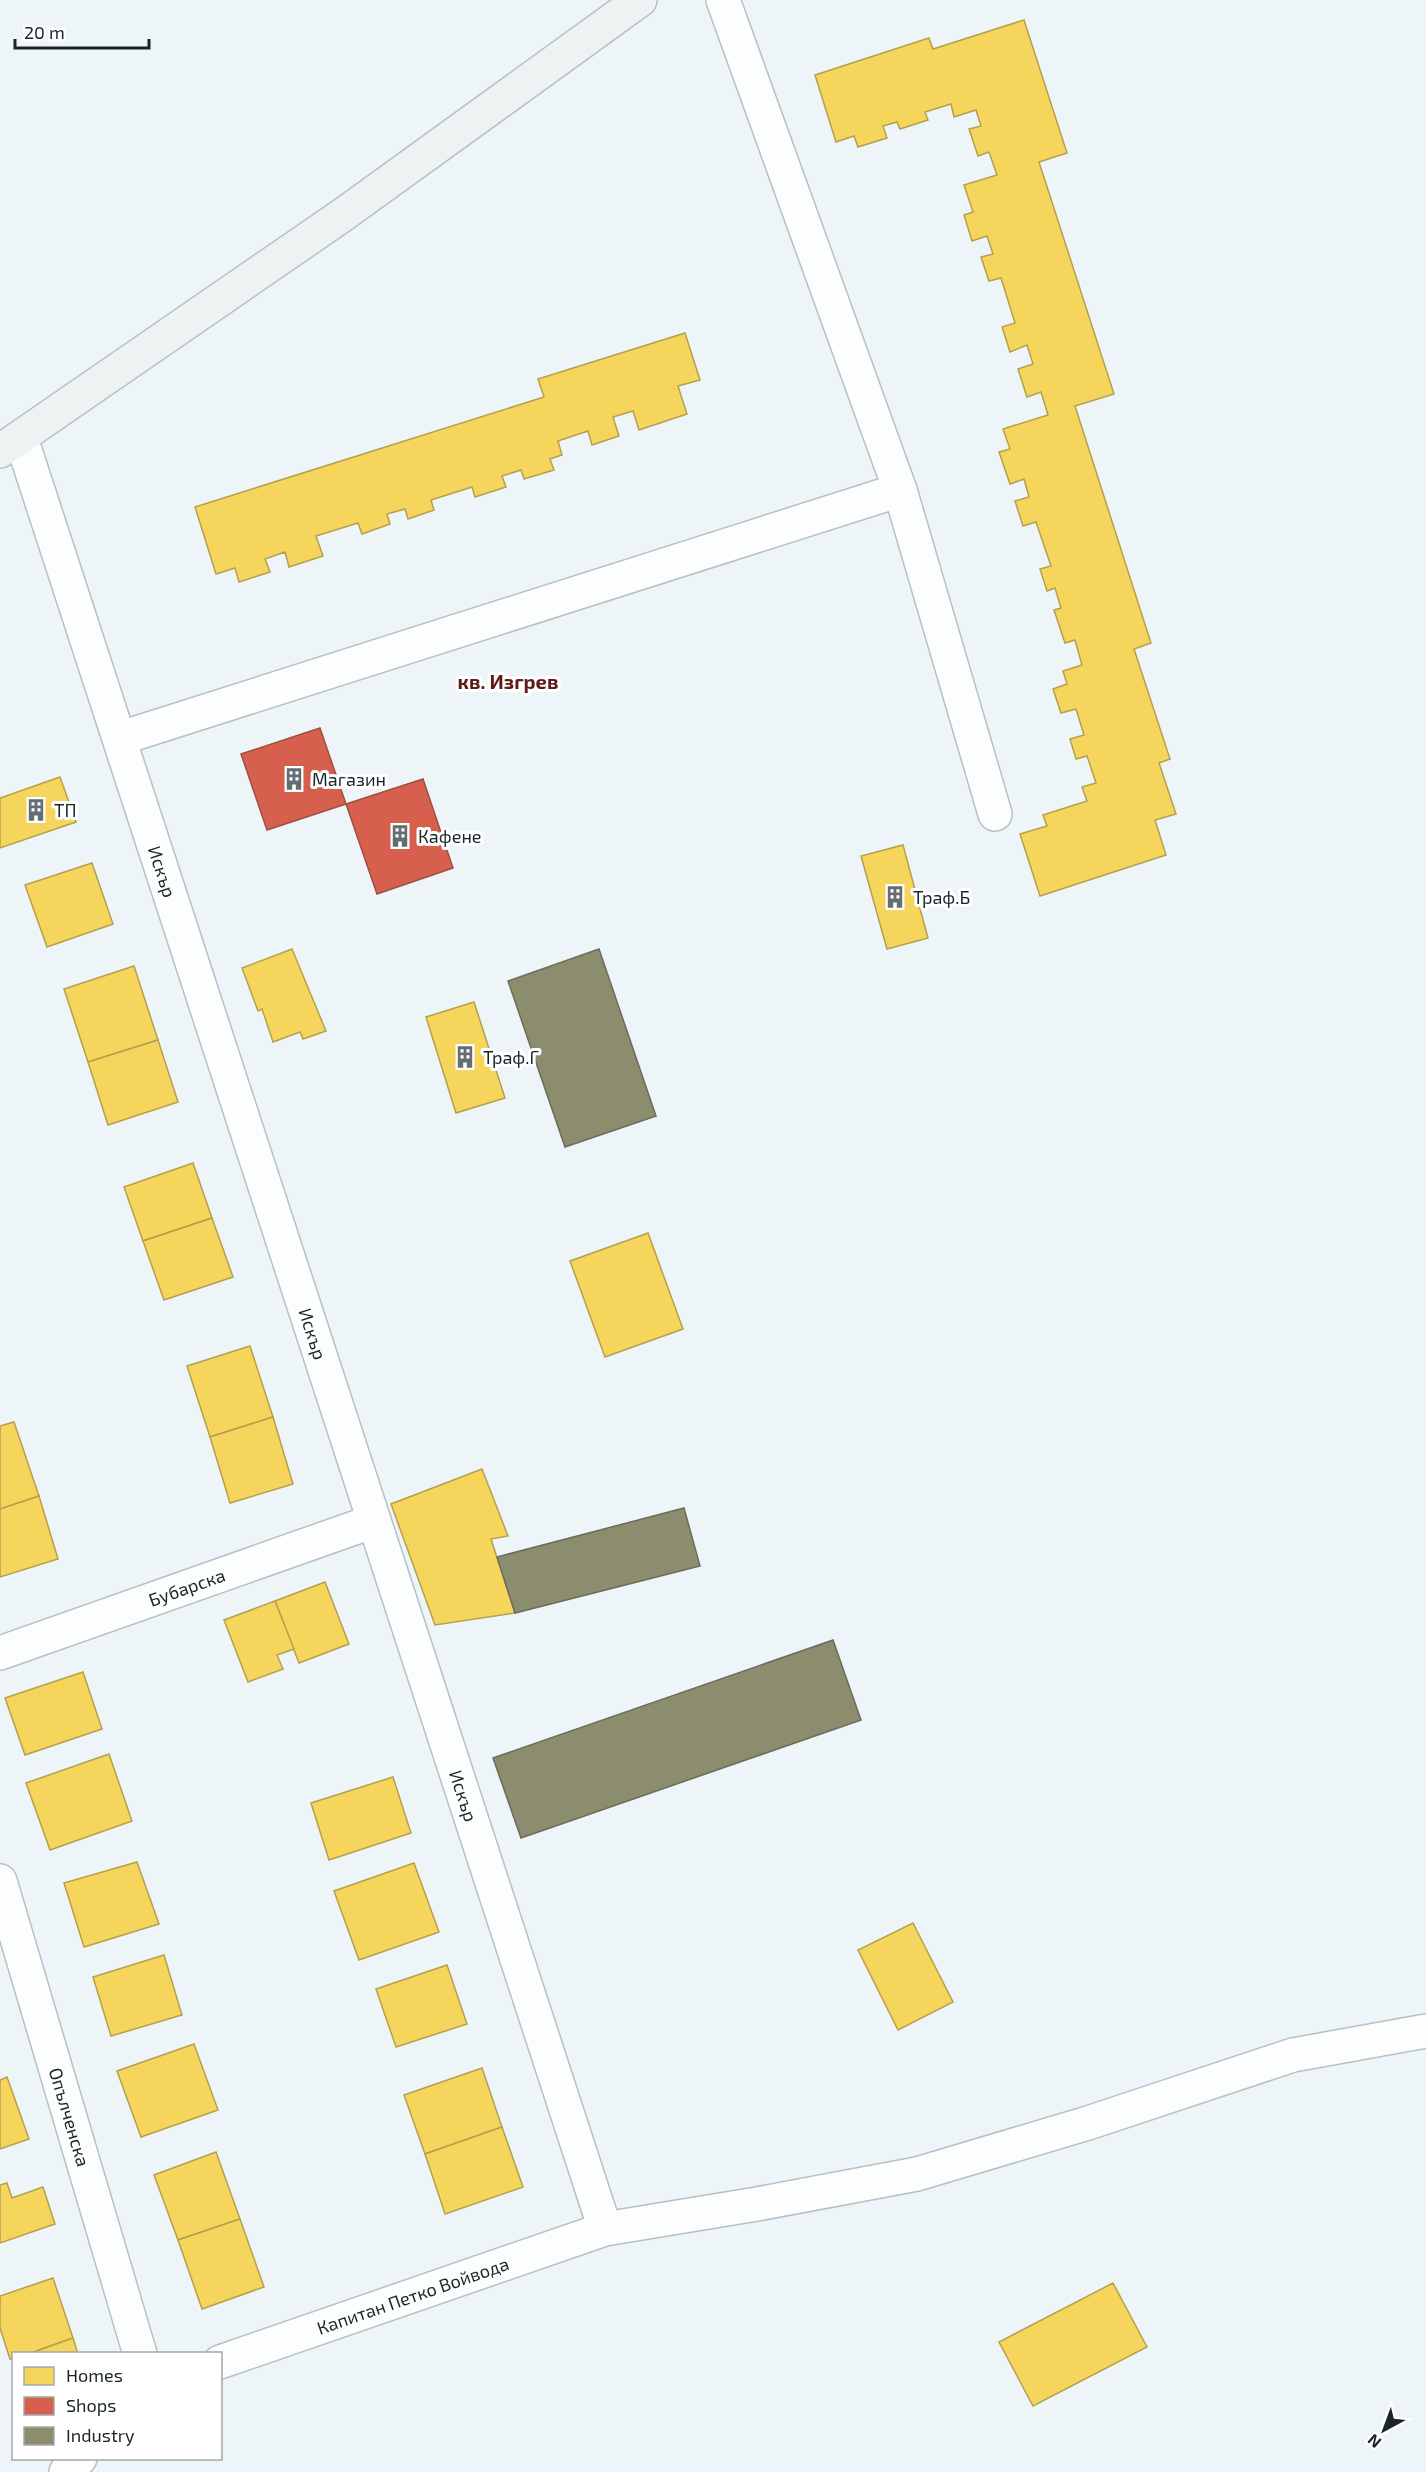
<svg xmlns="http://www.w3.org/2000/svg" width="1426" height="2472" font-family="'Exo 2',sans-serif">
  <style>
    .homes { fill: #f6d55c; stroke: #b4a04d; stroke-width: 1.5 }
    .shops { fill: #d6604d; stroke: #9e4e42; stroke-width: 1.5 }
    .industry { fill: #8c8c6e; stroke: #6a6d5a; stroke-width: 1.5 }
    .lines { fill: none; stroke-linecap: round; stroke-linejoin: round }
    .street-casing { stroke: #b7c0c4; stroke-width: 36 }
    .secondary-casing { stroke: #b7c0c4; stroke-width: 36 }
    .street { stroke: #fcfefe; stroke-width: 33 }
    .secondary { stroke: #edf2f3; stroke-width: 33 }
    .labels { text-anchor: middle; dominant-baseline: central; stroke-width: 6; stroke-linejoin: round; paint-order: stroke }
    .poi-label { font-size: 18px; fill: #1a252a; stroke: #fff; text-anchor: start }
    .street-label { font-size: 18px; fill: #1a252a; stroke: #fff }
    .neighbourhood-label { font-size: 20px; font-weight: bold; fill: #5f1a19; stroke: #fff }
  </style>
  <rect width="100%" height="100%" fill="#eef5f8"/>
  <g class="homes">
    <polygon points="1024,20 1067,153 1039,162 1114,394 1075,406 1151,643 1134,649 1170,759 1159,763 1176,814 1155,820 1166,855 1040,896 1020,834 1047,826 1043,815 1087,801 1082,787 1096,783 1087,756 1076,759 1070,739 1084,735 1076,709 1061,713 1053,689 1067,684 1063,671 1082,665 1075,640 1065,643 1054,610 1061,608 1055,588 1047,591 1040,569 1051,566 1036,522 1023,526 1015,501 1029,497 1024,479 1010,484 999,452 1010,449 1003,429 1048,415 1041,392 1027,397 1018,369 1033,364 1027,345 1010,352 1002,327 1015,323 1001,278 989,281 981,257 993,254 987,236 972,241 964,215 973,212 964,185 997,175 989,152 978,156 969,129 981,126 976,110 954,117 951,104 925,112 928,120 900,129 897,122 883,126 887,138 858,147 854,136 836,142 815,75 929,38 933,49"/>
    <polygon points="685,333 700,380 678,386 687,414 639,430 633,411 613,417 619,436 592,445 588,431 558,441 562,455 550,459 554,470 524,479 521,470 502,476 506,487 475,497 472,487 431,500 434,510 408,519 405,509 387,514 390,524 362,534 358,523 316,536 323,556 289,567 285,552 265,559 270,572 239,582 235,568 216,574 195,507 544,397 538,379"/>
    <polygon points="60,777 76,822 0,848 0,798"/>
    <polygon points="903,845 928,938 887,949 861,856"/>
    <polygon points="92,863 113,924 47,947 25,885"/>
    <polygon points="292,949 326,1031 303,1039 300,1032 273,1042 262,1009 258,1011 242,968"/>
    <polygon points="134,966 158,1040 88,1062 64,989"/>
    <polygon points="474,1002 505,1098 456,1113 426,1017"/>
    <polygon points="158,1040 178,1102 108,1125 88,1062"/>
    <polygon points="193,1163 212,1218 143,1241 124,1187"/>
    <polygon points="212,1218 233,1277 164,1300 143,1241"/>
    <polygon points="648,1233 683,1329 605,1357 570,1261"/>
    <polygon points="250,1346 273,1417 210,1437 187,1366"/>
    <polygon points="273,1417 293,1484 230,1503 210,1437"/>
    <polygon points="14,1422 39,1496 0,1509 0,1426"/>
    <polygon points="482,1469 508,1536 491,1539 515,1613 435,1625 391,1504"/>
    <polygon points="39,1496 58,1559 0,1577 0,1509"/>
    <polygon points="325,1582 349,1644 299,1663 275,1601"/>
    <polygon points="275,1601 294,1649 277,1655 283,1669 248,1682 224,1620"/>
    <polygon points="83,1672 102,1729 25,1755 5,1698"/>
    <polygon points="109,1754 132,1821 50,1850 26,1783"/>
    <polygon points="393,1777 411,1833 329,1860 311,1803"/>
    <polygon points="137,1862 159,1924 84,1947 64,1883"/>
    <polygon points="414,1863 439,1932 359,1960 334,1891"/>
    <polygon points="913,1923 953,2002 898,2030 858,1950"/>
    <polygon points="164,1955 182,2015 111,2036 93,1977"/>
    <polygon points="447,1965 467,2024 396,2047 376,1989"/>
    <polygon points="194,2044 218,2110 141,2137 117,2071"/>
    <polygon points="482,2068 502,2127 425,2154 404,2095"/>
    <polygon points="7,2077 29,2139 0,2149 0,2080"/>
    <polygon points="502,2127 523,2187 445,2214 425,2154"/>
    <polygon points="216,2152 240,2219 178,2240 154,2175"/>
    <polygon points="7,2183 12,2198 43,2187 55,2224 0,2243 0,2185"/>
    <polygon points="240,2219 264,2287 202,2309 178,2240"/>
    <polygon points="53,2278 73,2338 28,2354 14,2354 14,2358 10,2359 0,2328 0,2296"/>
    <polygon points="1113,2283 1147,2347 1033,2406 999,2342"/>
    <polygon points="73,2338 78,2354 28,2354"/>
  </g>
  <g class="shops">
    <polygon points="320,728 346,804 267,830 241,754"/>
    <polygon points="423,779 453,868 377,894 346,804"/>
  </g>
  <g class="industry">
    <polygon points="599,949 656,1116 565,1147 508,981"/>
    <polygon points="684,1508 700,1566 515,1613 497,1557"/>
    <polygon points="833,1640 861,1720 521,1838 493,1758"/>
  </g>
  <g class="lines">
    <g class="street-casing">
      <g id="street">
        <polyline points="723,0 900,490 995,814"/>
        <path id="s1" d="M21 438 605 2229"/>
        <polyline points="121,738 900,490"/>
        <path id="s2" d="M0 1653 374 1521"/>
        <path id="s3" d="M0 1881 140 2354"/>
        <path id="s4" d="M220 2362 605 2229 757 2204 917 2174 1088 2123 1293 2055 1426 2031"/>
        <polyline points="66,2472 80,2458"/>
      </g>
    </g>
    <g class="secondary-casing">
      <polyline id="secondary" points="0,451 344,214 640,0"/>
    </g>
    <use href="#street" class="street"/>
    <use href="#secondary" class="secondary"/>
  </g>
  <defs>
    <g id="building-bare" transform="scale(1.8)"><path d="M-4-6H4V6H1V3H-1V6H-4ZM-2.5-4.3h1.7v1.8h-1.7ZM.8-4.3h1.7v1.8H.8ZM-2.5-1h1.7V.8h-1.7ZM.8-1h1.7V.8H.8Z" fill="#646e72" stroke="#fff" stroke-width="2.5" paint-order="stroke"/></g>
  </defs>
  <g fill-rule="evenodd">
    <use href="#building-bare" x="294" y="779"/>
    <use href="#building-bare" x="36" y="810"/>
    <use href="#building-bare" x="400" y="836"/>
    <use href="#building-bare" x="895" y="897"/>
    <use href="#building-bare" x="465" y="1057"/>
  </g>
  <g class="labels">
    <g class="poi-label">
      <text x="312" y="779">Магазин</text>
      <text x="54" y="810">ТП</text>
      <text x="418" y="836">Кафене</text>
      <text x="913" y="897">Траф.Б</text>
      <text x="483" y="1057">Траф.Г</text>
    </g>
    <g class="street-label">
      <text stroke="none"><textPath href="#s1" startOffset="456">Искър</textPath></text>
      <text stroke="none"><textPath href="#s1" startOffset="942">Искър</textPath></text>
      <text stroke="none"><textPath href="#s2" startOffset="198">Бубарска</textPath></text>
      <text stroke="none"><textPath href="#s1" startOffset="1428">Искър</textPath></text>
      <text stroke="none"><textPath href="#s3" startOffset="246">Опълченска</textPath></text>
      <text stroke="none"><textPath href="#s4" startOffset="204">Капитан Петко Войвода</textPath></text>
    </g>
    <g class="neighbourhood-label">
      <text x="508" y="681">кв. Изгрев</text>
    </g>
  </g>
  <rect x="12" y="2352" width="210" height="108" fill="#ffffff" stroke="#a3a8aa" stroke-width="1.5"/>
  <rect x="24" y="2367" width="30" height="18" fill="#f6d55c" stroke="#a3a8aa" stroke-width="1.5"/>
  <text x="66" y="2382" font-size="18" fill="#1a252a">Homes</text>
  <rect x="24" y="2397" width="30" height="18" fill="#d6604d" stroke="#a3a8aa" stroke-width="1.5"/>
  <text x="66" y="2412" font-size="18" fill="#1a252a">Shops</text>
  <rect x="24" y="2427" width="30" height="18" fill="#8c8c6e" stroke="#a3a8aa" stroke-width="1.5"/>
  <text x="66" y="2442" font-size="18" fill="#1a252a">Industry</text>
  <g transform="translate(1384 2430) rotate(221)" stroke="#ffffff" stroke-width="4.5" paint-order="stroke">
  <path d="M0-4.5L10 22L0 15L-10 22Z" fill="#1a252a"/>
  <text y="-9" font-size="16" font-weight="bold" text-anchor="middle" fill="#1a252a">N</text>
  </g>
  <path d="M15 39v9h134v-9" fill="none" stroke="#1a252a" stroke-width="3"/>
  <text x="24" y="39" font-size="18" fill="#1a252a" stroke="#ffffff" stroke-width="4.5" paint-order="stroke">20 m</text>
</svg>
